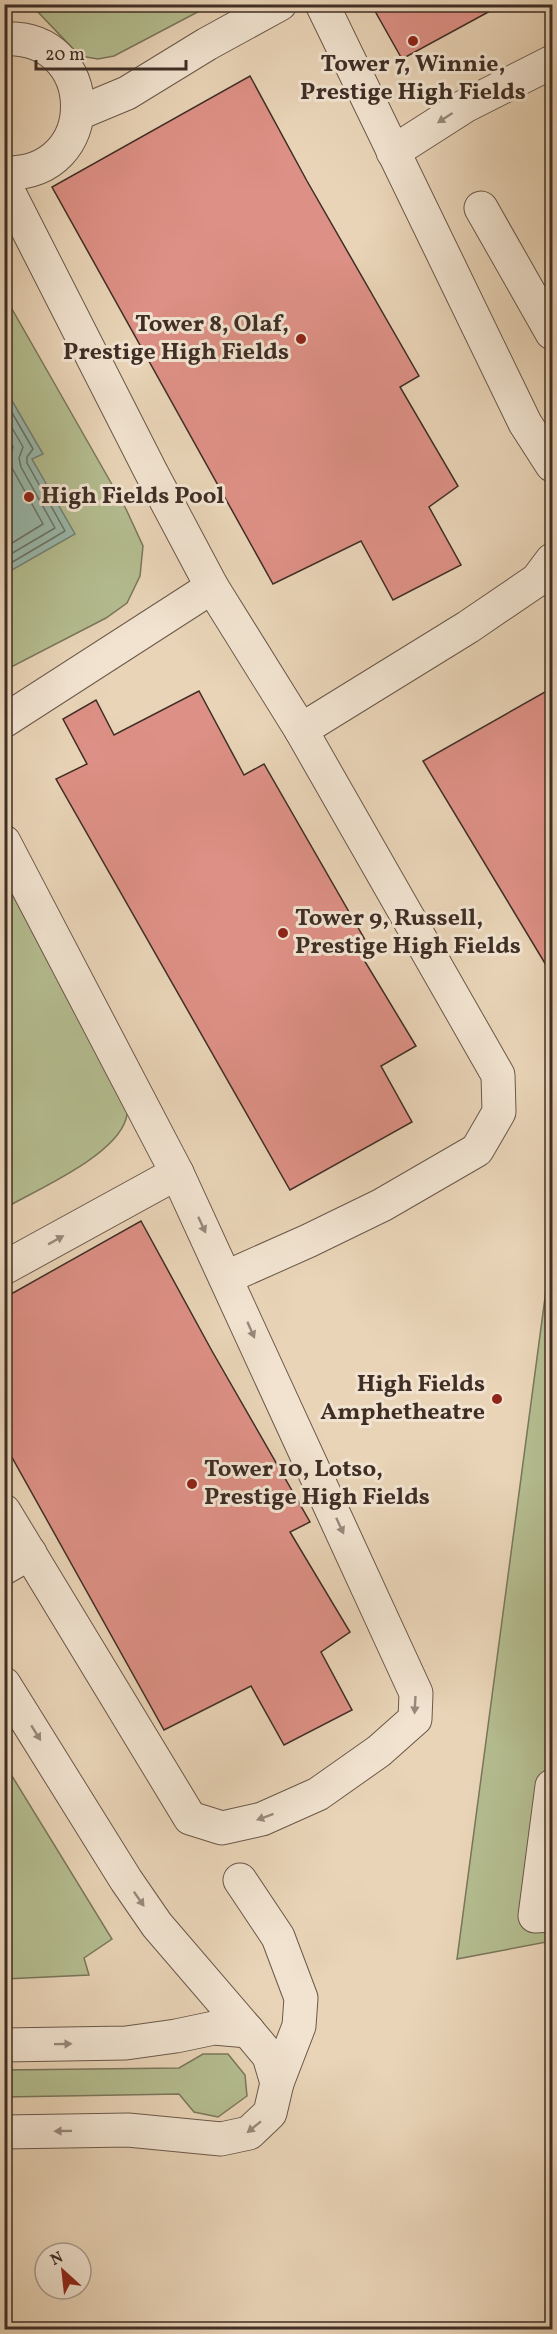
<svg xmlns="http://www.w3.org/2000/svg" width="557" height="2334" font-family="Vollkorn,serif">
  <style>
    .green { fill: #b4bd90; stroke: #7a765b; stroke-width: 1.5 }
    .water { fill: #98b8ab; stroke: #748176; stroke-width: 1.5 }
    .lines { fill: none; stroke-linecap: round; stroke-linejoin: round }
    .shore { stroke: #6c7368; stroke-width: 1.5 }
    .building { fill: #dd9085; stroke: #3f2e26; stroke-width: 1.5 }
    .minor-casing { stroke: #6a584a; stroke-width: 35 }
    .minor { stroke: #f1e3d0; stroke-width: 33 }
    .oneway { fill: #98887b }
    .poi-dot { fill: #8f2418; stroke: #f1e3d0; stroke-width: 2 }
    .labels { text-anchor: middle; dominant-baseline: central; stroke-width: 6; stroke-linejoin: round; paint-order: stroke }
    .poi-label { font-size: 24px; font-weight: bold; fill: #3f2e26; stroke: #f1e3d0; text-anchor: start }
  </style>
  <rect width="100%" height="100%" fill="#e9d4b7"/>
  <filter id="stains"><feTurbulence type="fractalNoise" baseFrequency=".00333" numOctaves="4"/><feColorMatrix values="0 0 0 0 .2 0 0 0 0 .09 0 0 0 0 .02 0 0 0 .5 -.17"/></filter>
  <radialGradient id="worn" r=".72"><stop offset=".6" stop-color="#630" stop-opacity="0"/><stop offset="1" stop-color="#630" stop-opacity=".3"/></radialGradient>
  <g class="green">
    <polygon points="5,4 211,4 211,5 114,56 98,59 80,56 36,10 20,5 5,14"/>
    <polygon points="4,295 126,509 143,546 140,576 127,603 106,618 9,668 5,673"/>
    <path d="M4 859 128 1087C128 1097 129 1110 126 1119 115 1156 38 1189 5 1208Z"/>
    <polygon points="552,1245 552,1941 457,1959"/>
    <polygon points="4,1763 112,1939 84,1958 89,1975 5,1979"/>
    <polygon points="203,2054 228,2054 245,2075 247,2096 218,2117 194,2112 179,2094 5,2097 5,2070 179,2068"/>
  </g>
  <polygon class="water" points="4,387 43,454 32,459 75,534 5,574"/>
  <g class="lines">
    <g class="shore">
      <polyline points="4,399 33,449 27,457 27,463 65,531 4,567"/>
      <polyline points="4,414 23,447 19,458 21,467 55,528 4,558"/>
      <polyline points="4,432 13,447 10,459 12,468 43,524 4,548"/>
    </g>
  </g>
  <g class="building">
    <polygon points="371,4 503,4 402,59"/>
    <polygon points="250,76 307,181 419,376 400,387 458,486 429,507 461,565 393,600 361,541 273,584 52,187"/>
    <polygon points="552,688 552,975 423,761"/>
    <polygon points="199,691 244,775 264,764 368,945 358,950 416,1046 381,1066 412,1122 290,1190 56,779 87,764 63,719 96,700 114,735"/>
    <polygon points="141,1221 212,1351 310,1522 290,1532 350,1632 321,1652 352,1710 284,1745 251,1686 164,1730 4,1443 4,1298"/>
  </g>
  <g class="lines">
    <g class="minor-casing">
      <g id="minor">
        <polyline points="322,4 525,423 552,465"/>
        <path d="M4 39C100 34 104 176 4 173"/>
        <polyline points="79,113 127,93 207,44 280,4"/>
        <polyline points="393,152 465,106 552,62"/>
        <polyline points="4,183 151,472 212,587 4,721"/>
        <polyline points="481,208 552,333"/>
        <polyline points="212,587 301,730"/>
        <polyline points="4,842 177,1173 416,1693 415,1719 379,1751 318,1794 262,1819 222,1828 190,1818 4,1511"/>
        <polyline points="4,1268 177,1173"/>
        <polyline points="227,1277 308,1241 382,1205 477,1150 499,1112 498,1075 301,730 468,627 537,580 552,560"/>
        <polyline points="4,1568 30,1553"/>
        <polyline points="4,1684 126,1880 157,1925 248,2031"/>
        <polyline points="552,1786 535,1916 552,1915"/>
        <polyline points="240,1880 278,1937 301,1998 299,2026 277,2083"/>
        <polyline points="4,2045 126,2043 176,2036 214,2028 248,2031 269,2056 277,2083 270,2113 249,2133 221,2139 128,2130 4,2132"/>
      </g>
    </g>
    <use href="#minor" class="minor"/>
  </g>
  <defs><path id="oneway-solid" d="M-6-.8H1V-3.2L6.5 0L1 3.2V.8H-6Z" transform="scale(1.5)"/></defs>
  <g class="oneway">
    <use href="#oneway-solid" transform="translate(445 118) rotate(147)"/>
    <use href="#oneway-solid" transform="translate(202 1225) rotate(65)"/>
    <use href="#oneway-solid" transform="translate(56 1240) rotate(-29)"/>
    <use href="#oneway-solid" transform="translate(251 1330) rotate(66)"/>
    <use href="#oneway-solid" transform="translate(340 1526) rotate(65)"/>
    <use href="#oneway-solid" transform="translate(415 1705) rotate(93)"/>
    <use href="#oneway-solid" transform="translate(36 1733) rotate(58)"/>
    <use href="#oneway-solid" transform="translate(265 1817) rotate(160)"/>
    <use href="#oneway-solid" transform="translate(139 1899) rotate(55)"/>
    <use href="#oneway-solid" transform="translate(63 2044) rotate(-1)"/>
    <use href="#oneway-solid" transform="translate(254 2127) rotate(141)"/>
    <use href="#oneway-solid" transform="translate(63 2131) rotate(179)"/>
  </g>
  <g class="poi-dot">
    <circle cx="413" cy="41" r="6"/>
    <circle cx="301" cy="339" r="6"/>
    <circle cx="29" cy="497" r="6"/>
    <circle cx="283" cy="933" r="6"/>
    <circle cx="497" cy="1399" r="6"/>
    <circle cx="192" cy="1484" r="6"/>
  </g>
  <g class="labels">
    <g class="poi-label">
      <text x="413" y="65" text-anchor="middle">Tower 7, Winnie,<tspan x="413" dy="28">Prestige High Fields</tspan></text>
      <text x="289" y="325" text-anchor="end">Tower 8, Olaf,<tspan x="289" dy="28">Prestige High Fields</tspan></text>
      <text x="41" y="497">High Fields Pool</text>
      <text x="295" y="919">Tower 9, Russell,<tspan x="295" dy="28">Prestige High Fields</tspan></text>
      <text x="485" y="1385" text-anchor="end">High Fields<tspan x="485" dy="28">Amphetheatre</tspan></text>
      <text x="204" y="1470">Tower 10, Lotso,<tspan x="204" dy="28">Prestige High Fields</tspan></text>
    </g>
  </g>
  <rect width="557" height="2334" fill="none" stroke="#e9d4b7" stroke-width="24"/>
  <rect x="6" y="6" width="545" height="2322" fill="none" stroke="#3f2e26" stroke-width="3"/>
  <rect x="12" y="12" width="533" height="2310" fill="none" stroke="#3f2e26" stroke-width="1.5"/>
  <g transform="translate(63 2271) rotate(333)"><circle r="28" fill="#f1e3d0" stroke="#aa9b8c" stroke-width="1.5"/>
  <path d="M0-4.5L10 22L0 15L-10 22Z" fill="#8f2418"/>
  <text y="-9" font-size="16" font-weight="bold" text-anchor="middle" fill="#3f2e26">N</text>
  </g>
  <path d="M36 60v9h150v-9" fill="none" stroke="#3f2e26" stroke-width="3"/>
  <text x="45" y="60" font-size="18" fill="#3f2e26" stroke="#f1e3d0" stroke-width="4.5" paint-order="stroke">20 m</text>
  <rect width="100%" height="100%" filter="url(#stains)"/>
  <rect width="100%" height="100%" fill="url(#worn)"/>
</svg>
